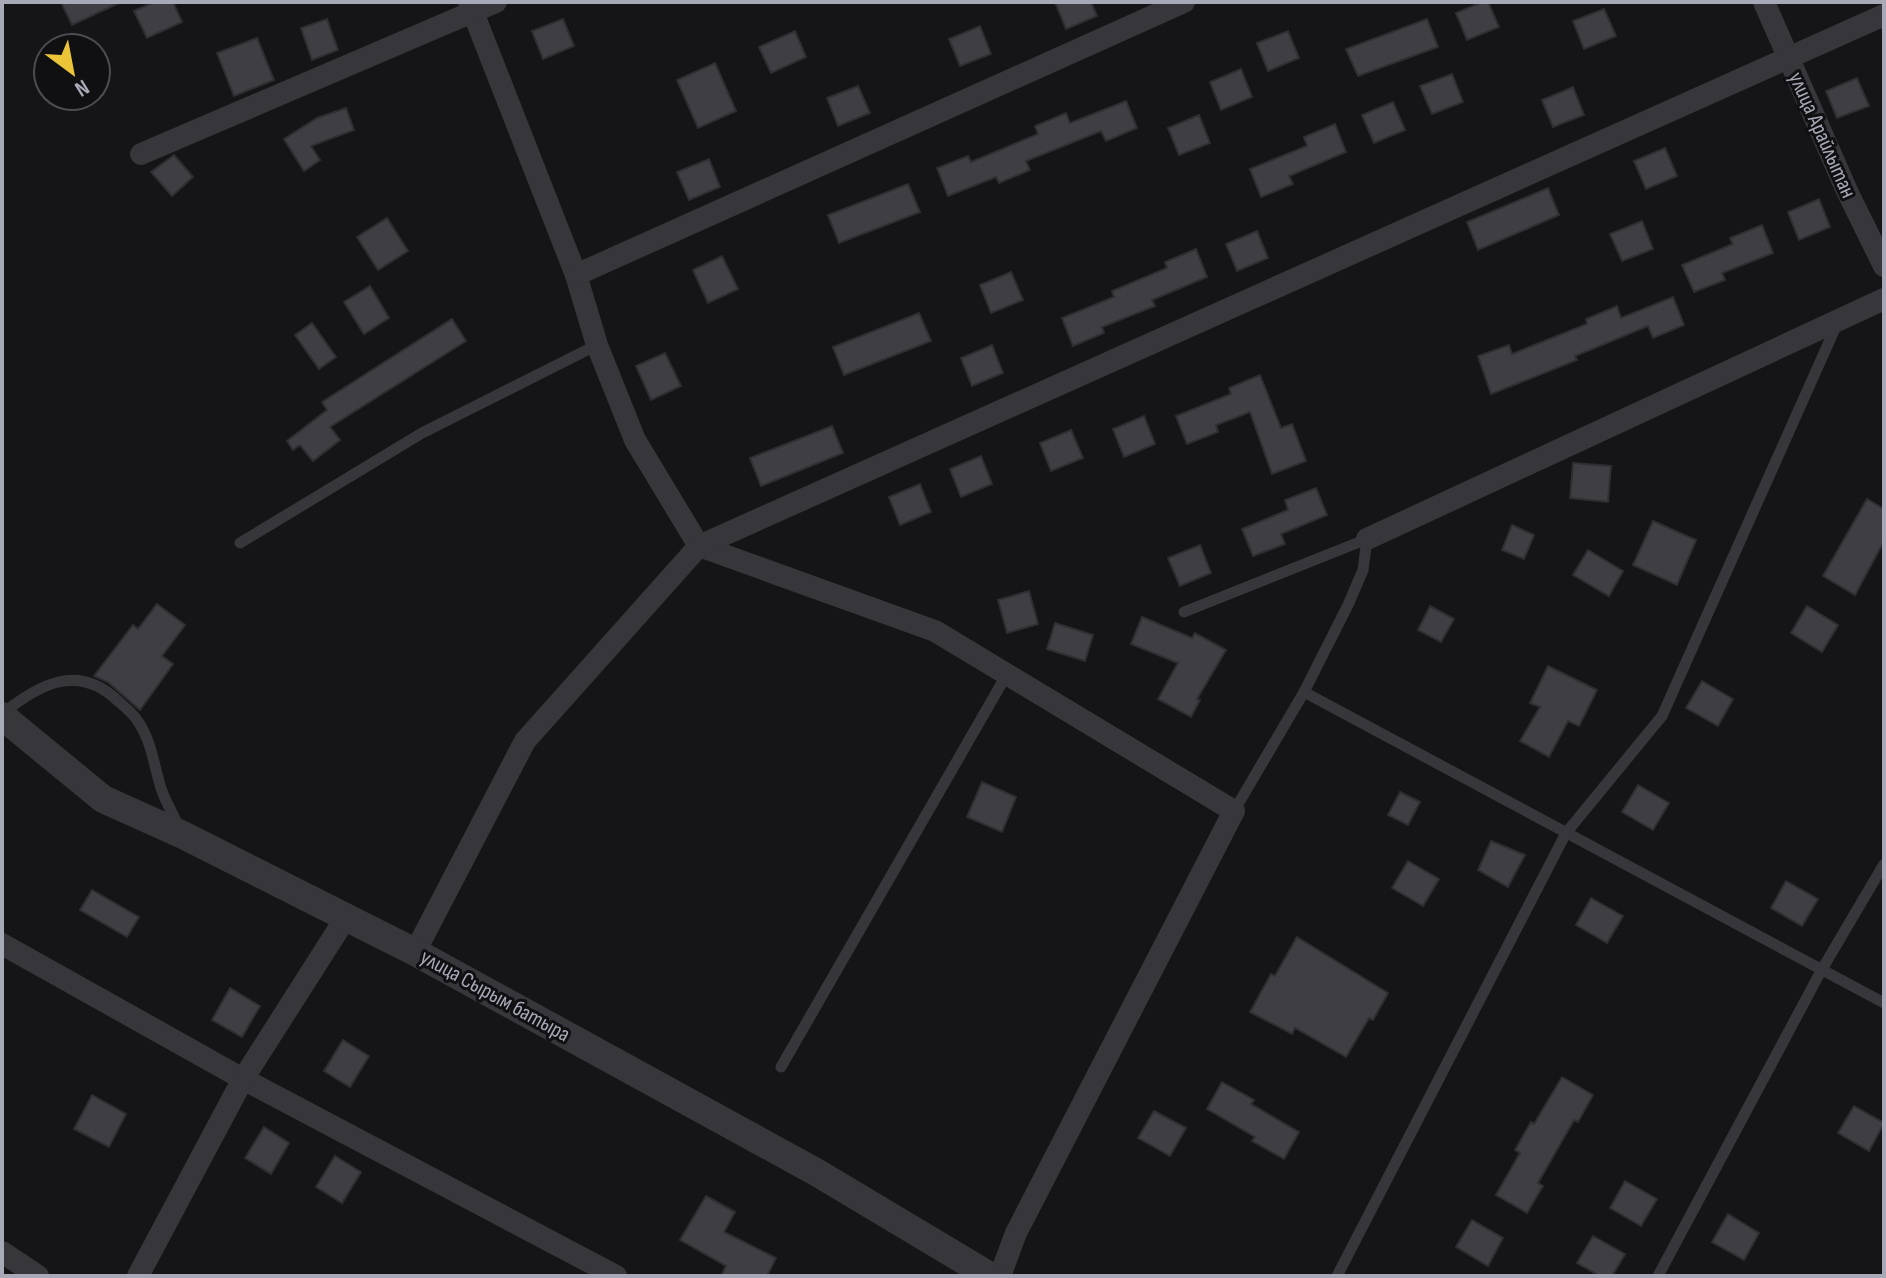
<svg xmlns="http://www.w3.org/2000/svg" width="1886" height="1278" font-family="'Sofia Sans Condensed',sans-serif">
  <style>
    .building { fill: #3f3f43; stroke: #2f2e32; stroke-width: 2 }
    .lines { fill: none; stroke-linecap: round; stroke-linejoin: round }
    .service { stroke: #36363b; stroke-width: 11 }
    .minor { stroke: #36363b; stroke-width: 22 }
    .tertiary { stroke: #36363b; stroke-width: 28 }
    .labels { text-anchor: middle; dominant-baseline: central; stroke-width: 6; stroke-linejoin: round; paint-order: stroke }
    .street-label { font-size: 22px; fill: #a7aab6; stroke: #100f11 }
  </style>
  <rect width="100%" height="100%" fill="#151416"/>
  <g class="building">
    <polygon points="61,2 121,2 72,25"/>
    <polygon points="154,2 173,2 182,22 147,38 134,11"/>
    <polygon points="1055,2 1091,2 1097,16 1066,29"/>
    <polygon points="1482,2 1488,2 1499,27 1467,40 1456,13"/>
    <polygon points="1604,9 1616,36 1584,49 1573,21"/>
    <polygon points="327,19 338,50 312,60 301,28"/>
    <polygon points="563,19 574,46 543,59 532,31"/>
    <polygon points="1427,19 1438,47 1358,76 1346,49"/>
    <polygon points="980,26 991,54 960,66 949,39"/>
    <polygon points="795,31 806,57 771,73 759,47"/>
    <polygon points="1288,31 1299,58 1268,71 1257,43"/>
    <polygon points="257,38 274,80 234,96 217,53"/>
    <polygon points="715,63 736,111 698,128 677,80"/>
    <polygon points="1241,69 1252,97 1221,110 1210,82"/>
    <polygon points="1452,74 1463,102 1432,114 1420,86"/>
    <polygon points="1857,78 1869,106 1837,118 1826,91"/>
    <polygon points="858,86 870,113 838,126 827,98"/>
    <polygon points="1573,87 1584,115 1553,127 1542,100"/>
    <polygon points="1126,101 1137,128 1106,141 1101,131 1026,161 1030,170 999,183 996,177 948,196 937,168 968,156 971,162 1038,134 1035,126 1066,113 1070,123"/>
    <polygon points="1393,102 1405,130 1374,143 1362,115"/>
    <polygon points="346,108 354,130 311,146 320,160 304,171 284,139 317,118"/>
    <polygon points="1199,115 1210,143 1179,155 1168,128"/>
    <polygon points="1335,124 1346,152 1289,176 1293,184 1261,197 1250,169 1307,146 1304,137"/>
    <polygon points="1665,148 1677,176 1646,189 1634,161"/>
    <polygon points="174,155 193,177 172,196 151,172"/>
    <polygon points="709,159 720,187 689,200 677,172"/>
    <polygon points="908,184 920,212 839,243 828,215"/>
    <polygon points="1548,188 1559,215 1478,250 1467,222"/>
    <polygon points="1819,199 1830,227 1799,240 1788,212"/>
    <polygon points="387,218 408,251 378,270 357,237"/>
    <polygon points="1642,221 1653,249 1622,261 1610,234"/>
    <polygon points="1762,225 1773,253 1722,273 1725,280 1694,292 1682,265 1733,244 1730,238"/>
    <polygon points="1257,231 1268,258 1237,271 1226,244"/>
    <polygon points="1196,249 1207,277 1152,300 1155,306 1102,327 1104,333 1073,346 1062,318 1114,297 1112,291 1167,268 1165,262"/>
    <polygon points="722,256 738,289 708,303 693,270"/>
    <polygon points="1011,272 1023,300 991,313 980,285"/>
    <polygon points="370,286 389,318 364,334 344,302"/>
    <polygon points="1673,297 1684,325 1653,338 1648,326 1575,356 1577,360 1491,394 1478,356 1509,345 1512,354 1587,324 1586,319 1617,306 1621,318"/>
    <polygon points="919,313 931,341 844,375 833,347"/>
    <polygon points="452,319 466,341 330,427 340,440 313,461 300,445 293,450 287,441 327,410 322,402"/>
    <polygon points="312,323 336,357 319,369 295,335"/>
    <polygon points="992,345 1003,373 972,386 961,358"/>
    <polygon points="665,353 681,386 651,400 636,366"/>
    <polygon points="1260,375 1281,428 1292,424 1306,461 1272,474 1250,412 1216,425 1218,432 1187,444 1176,416 1231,394 1229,388"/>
    <polygon points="1144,416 1155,444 1124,457 1113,429"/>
    <polygon points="832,426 843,453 761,486 750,458"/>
    <polygon points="1071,430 1083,458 1051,471 1040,443"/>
    <polygon points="981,456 992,484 961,497 950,469"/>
    <polygon points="1573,463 1611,466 1608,502 1570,498"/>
    <polygon points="920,484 931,512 900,525 889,497"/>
    <polygon points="1316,488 1327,515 1281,534 1285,544 1253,556 1242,529 1288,510 1285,500"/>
    <polygon points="1867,499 1884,509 1884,541 1855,595 1823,576"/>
    <polygon points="1653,521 1696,540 1677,585 1633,565"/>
    <polygon points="1512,525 1534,535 1524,559 1502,550"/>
    <polygon points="1200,545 1211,573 1180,586 1168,558"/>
    <polygon points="1588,550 1623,571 1609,596 1573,575"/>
    <polygon points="1029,591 1038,624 1007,633 998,600"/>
    <polygon points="157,604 185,625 162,656 173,664 140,710 108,682 94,676 133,625 138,629"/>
    <polygon points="1430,606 1454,619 1441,642 1418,630"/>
    <polygon points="1807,606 1838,625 1822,652 1791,633"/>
    <polygon points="1142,617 1192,638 1195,633 1226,650 1197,699 1200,700 1191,717 1158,699 1178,663 1131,644"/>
    <polygon points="1055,623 1093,635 1085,661 1047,649"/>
    <polygon points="1548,666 1597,690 1579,726 1568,721 1549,757 1520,741 1540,707 1530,703"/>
    <polygon points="1702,681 1733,699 1718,726 1686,708"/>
    <polygon points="982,782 1016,797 1002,832 967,817"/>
    <polygon points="1638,785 1669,803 1653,830 1622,812"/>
    <polygon points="1400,792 1420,802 1408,825 1388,815"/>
    <polygon points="1491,841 1525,855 1508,887 1478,870"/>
    <polygon points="1408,861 1439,879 1423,906 1392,888"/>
    <polygon points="1786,881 1818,899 1802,926 1771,908"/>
    <polygon points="92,890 139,917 127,937 80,910"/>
    <polygon points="1591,898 1623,916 1607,943 1576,925"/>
    <polygon points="1297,937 1388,993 1373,1020 1369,1018 1346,1057 1295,1028 1292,1034 1250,1012 1271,974 1275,976"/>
    <polygon points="230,988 260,1006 242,1037 212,1020"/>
    <polygon points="343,1040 369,1056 350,1087 324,1071"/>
    <polygon points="1562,1077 1593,1095 1578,1122 1574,1120 1538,1183 1543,1186 1527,1213 1496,1195 1520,1153 1515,1150 1531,1122 1534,1124"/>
    <polygon points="1222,1082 1254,1100 1251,1104 1299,1132 1284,1159 1252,1141 1255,1137 1207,1109"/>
    <polygon points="92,1095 126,1114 109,1147 74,1129"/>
    <polygon points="1854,1106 1884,1123 1869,1151 1838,1133"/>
    <polygon points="1154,1111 1186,1128 1170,1156 1138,1138"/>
    <polygon points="264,1127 289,1143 271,1174 245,1158"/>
    <polygon points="335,1156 361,1172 342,1203 316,1187"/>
    <polygon points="1625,1181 1657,1199 1641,1226 1610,1208"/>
    <polygon points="706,1196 735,1212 724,1232 776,1258 767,1276 721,1276 726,1266 680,1240"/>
    <polygon points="1728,1214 1759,1233 1744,1260 1712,1242"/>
    <polygon points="1472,1220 1503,1238 1488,1266 1456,1247"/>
    <polygon points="1593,1236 1625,1254 1612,1276 1600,1276 1577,1263"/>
  </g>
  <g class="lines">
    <g class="service">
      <polyline points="240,543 422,433 597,345"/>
      <polyline points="1184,612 1367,539 1363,570 1348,605 1304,692 1234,811"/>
      <polyline points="1304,692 1884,1003"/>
      <path d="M2 714C38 685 78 662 118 701 125 707 134 714 139 723 152 743 154 766 161 788 165 801 173 814 179 827"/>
      <polyline points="781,1067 1007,674"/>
      <polyline points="1337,1276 1566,833 1662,716 1837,324"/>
      <polyline points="1658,1276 1821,971 1884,864"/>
    </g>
    <g class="minor">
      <polyline points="469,2 576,275 597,345 635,440 699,546 935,631 1234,811 1016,1233 1000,1276"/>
      <polyline points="1764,2 1847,191 1884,266"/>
      <polyline points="141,154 496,2"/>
      <polyline points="576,275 1184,2"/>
      <polyline points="1367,539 1884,299"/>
      <polyline points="2,944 243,1079 616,1276"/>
      <polyline points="415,952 525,741 699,546 1884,15"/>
      <polyline points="2,1252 38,1276"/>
      <polyline points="138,1276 243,1079 345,919"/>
    </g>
    <polyline class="tertiary" points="2,716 103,799 183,835 415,952 816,1172 990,1276"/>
  </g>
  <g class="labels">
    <g class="street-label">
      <text transform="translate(1822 135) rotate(66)">улица Арайлытан</text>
      <text transform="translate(495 996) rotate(29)">улица Сырым батыра</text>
    </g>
  </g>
  <rect width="1886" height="1278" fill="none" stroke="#a7aab6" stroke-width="8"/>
  <g transform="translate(72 72) rotate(148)"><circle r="38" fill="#100f11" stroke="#4c4d53" stroke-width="2"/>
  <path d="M0-6L14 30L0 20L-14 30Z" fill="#ebc437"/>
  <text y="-12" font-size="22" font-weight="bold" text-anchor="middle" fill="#a7aab6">N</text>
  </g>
</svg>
